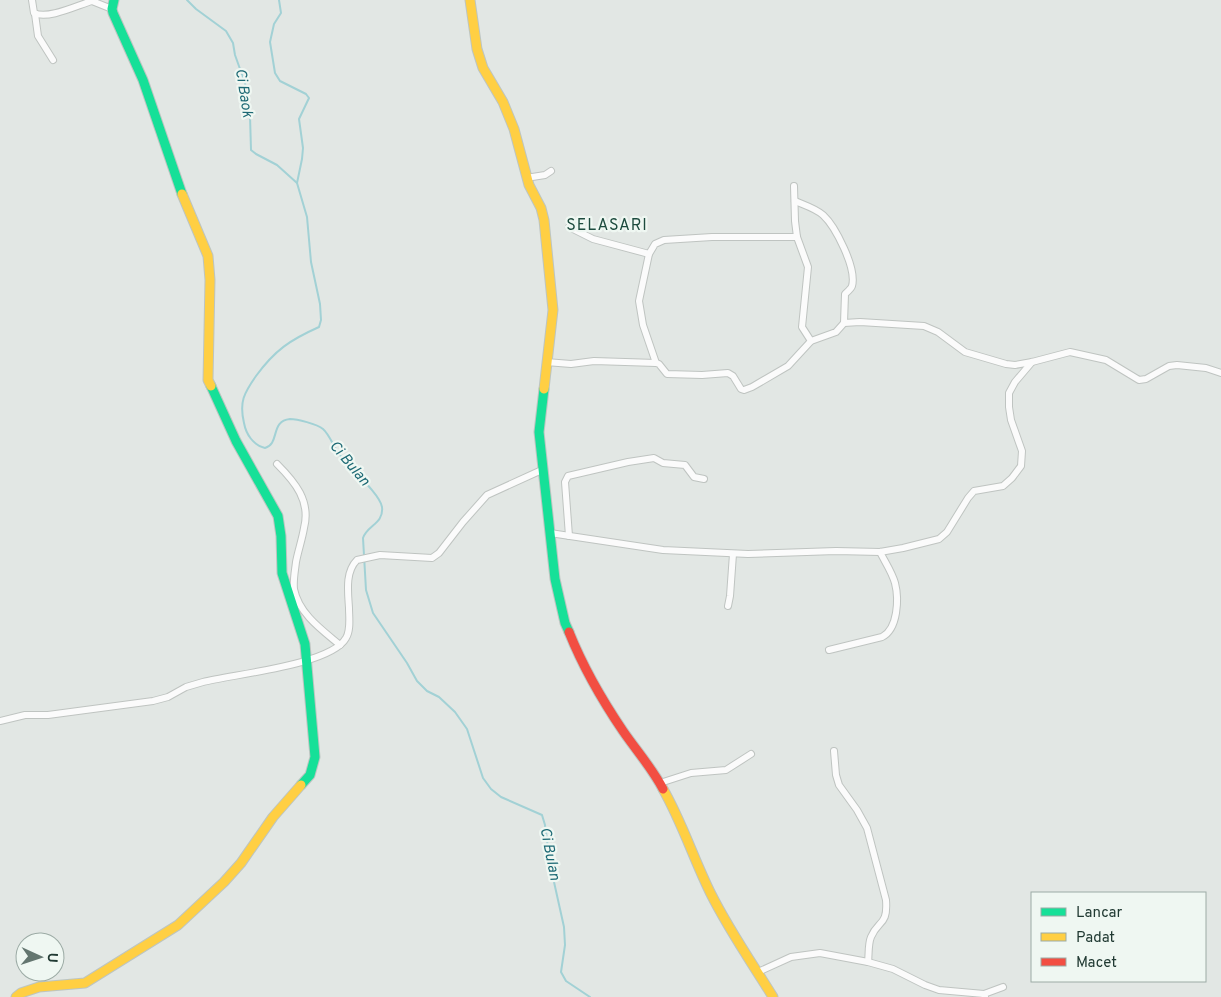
<svg xmlns="http://www.w3.org/2000/svg" width="1221" height="997" font-family="Overpass,sans-serif">
  <style>
    .lines { fill: none; stroke-linecap: round; stroke-linejoin: round }
    .stream { stroke: #a2d1d5; stroke-width: 2 }
    .street-casing { stroke: #bfc4c1; stroke-width: 8 }
    .fast-casing { stroke: #bdc5c1; stroke-width: 11 }
    .slow-casing { stroke: #bdc5c1; stroke-width: 11 }
    .jam-casing { stroke: #bdc5c1; stroke-width: 11 }
    .street { stroke: #fbfbfb; stroke-width: 6 }
    .fast { stroke: #16e098; stroke-width: 9 }
    .slow { stroke: #ffcf43; stroke-width: 9 }
    .jam { stroke: #f24e42; stroke-width: 9 }
    .labels { text-anchor: middle; dominant-baseline: central; stroke-width: 4.5; stroke-linejoin: round; paint-order: stroke }
    .water-label { font-size: 15px; font-style: italic; fill: #1c6974; stroke: #eff7f2 }
    .quarter-label { font-size: 16px; letter-spacing: 1px; fill: #1d4b3e; stroke: #eff7f2 }
  </style>
  <rect width="100%" height="100%" fill="#e2e7e4"/>
  <g class="lines">
    <g class="stream">
      <polyline points="187,0 196,9 226,31 233,43 235,55 245,83 250,116 251,150 256,154 277,165 297,183"/>
      <path d="M279 0 281 13 274 24 270 42 275 73 280 81 306 94 309 98 299 119 303 148 302 159 297 183 307 217 311 262 320 304 321 320 319 327C290 340 275 350 256 376 244 393 239 402 244 423 246 434 253 445 265 448 280 444 270 421 290 419 297 419 317 424 323 429 329 434 334 447 339 454 349 467 380 494 382 507 384 524 367 525 363 538L366 590 373 613 407 663 417 681 427 691 439 697 455 712 467 729 483 778 491 789 501 797 542 815 545 825 550 864 564 927 565 945 561 972 566 981 590 997"/>
    </g>
    <g class="street-casing">
      <g id="street">
        <path d="M32 0 34 13C48 20 78 5 92 1L112 9"/>
        <polyline points="35,14 38,36 53,60"/>
        <polyline points="526,178 545,175 551,171"/>
        <polyline points="794,186 795,221 797,237 808,267 802,327 811,341"/>
        <path d="M795 201C804 205 815 208 823 215 835 226 857 268 852 286 851 289 847 292 845 294L844 323"/>
        <polyline points="569,227 593,239 649,254"/>
        <polyline points="546,362 571,364 594,361 656,363 659,364 667,374 702,375 728,373 733,376 741,389 744,390 752,387 788,366 811,341 836,332 844,323 860,322 924,326 938,332 965,352 1006,364 1015,365 1032,362 1070,352 1106,360 1139,380 1146,379 1169,366 1177,365 1206,368 1221,373"/>
        <polyline points="656,363 643,325 639,301 649,254 655,244 664,240 712,237 797,237"/>
        <path d="M277 464C295 482 311 501 304 528 302 540 298 551 296 562 295 571 293 580 294 589 299 614 322 630 340 645"/>
        <polyline points="550,533 663,550 748,554 836,551 880,552 903,548 939,539 947,532 968,498 974,491 1003,486 1012,478 1021,466 1022,451 1011,420 1009,407 1009,393 1015,382 1032,362"/>
        <polyline points="569,536 565,482 568,476 628,462 654,458 663,463 685,465 694,477 704,479"/>
        <polyline points="728,606 730,596 733,554"/>
        <path d="M829 650 882 637C898 629 899 599 895 583 892 572 885 562 880 552"/>
        <path d="M0 721 25 715H48L153 701 168 697 186 687 203 682C234 674 331 665 346 638 351 630 349 617 349 608 348 592 345 572 357 560L380 555 432 558 439 553 463 522 487 495 544 469"/>
        <path d="M834 751 836 775 839 785 857 810 867 828 886 900C888 926 878 920 871 937 868 944 869 954 868 962"/>
        <polyline points="660,783 691,773 726,770 751,754"/>
        <polyline points="758,972 791,957 820,953 868,962 893,969 925,985 939,990 984,994"/>
        <polyline points="985,997 984,994 1003,987"/>
      </g>
    </g>
    <g class="fast-casing">
      <g id="fast">
        <polyline points="114,0 112,9 113,13 143,80 182,194"/>
        <polyline points="211,386 236,441 278,516 281,536 282,573 305,644 315,757 310,775 301,785"/>
        <polyline points="544,389 539,432 555,579 565,623 569,632"/>
      </g>
    </g>
    <g class="slow-casing">
      <g id="slow">
        <polyline points="470,0 477,49 483,68 503,102 514,129 529,185 541,208 544,220 553,310 544,389"/>
        <polyline points="182,194 208,256 210,280 208,380 211,386"/>
        <path d="M663 789C682 822 694 860 711 894 729 930 752 963 773 997"/>
        <polyline points="16,997 21,993 39,987 85,983 178,925 224,882 241,863 273,817 301,785"/>
      </g>
    </g>
    <g class="jam-casing">
      <path id="jam" d="M569 632C583 667 602 700 623 731 636 750 652 768 663 789"/>
    </g>
    <use href="#street" class="street"/>
    <use href="#fast" class="fast"/>
    <use href="#slow" class="slow"/>
    <use href="#jam" class="jam"/>
  </g>
  <g class="labels">
    <g class="water-label">
      <text transform="translate(243 93) rotate(81)">Ci Baok</text>
      <text transform="translate(349 464) rotate(50)">Ci Bulan</text>
      <text transform="translate(549 854) rotate(79)">Ci Bulan</text>
    </g>
    <g class="quarter-label">
      <text x="607" y="226">SELASARI</text>
    </g>
  </g>
  <rect x="1031" y="892" width="175" height="90" fill="#eff7f2" stroke="#9caba5"/>
  <rect x="1041" y="908" width="25" height="8" fill="#16e098" stroke="#9caba5"/>
  <text x="1076" y="917" font-size="15" fill="#203932">Lancar</text>
  <rect x="1041" y="933" width="25" height="8" fill="#ffcf43" stroke="#9caba5"/>
  <text x="1076" y="942" font-size="15" fill="#203932">Padat</text>
  <rect x="1041" y="958" width="25" height="8" fill="#f24e42" stroke="#9caba5"/>
  <text x="1076" y="967" font-size="15" fill="#203932">Macet</text>
  <g transform="translate(40 957) rotate(93)"><circle r="24" fill="#eff7f2" stroke="#9caba5"/>
  <path d="M0-4L9 19L0 12L-9 19Z" fill="#647670"/>
  <text y="-8" font-size="14" font-weight="bold" text-anchor="middle" fill="#203932">U</text>
  </g>
</svg>
